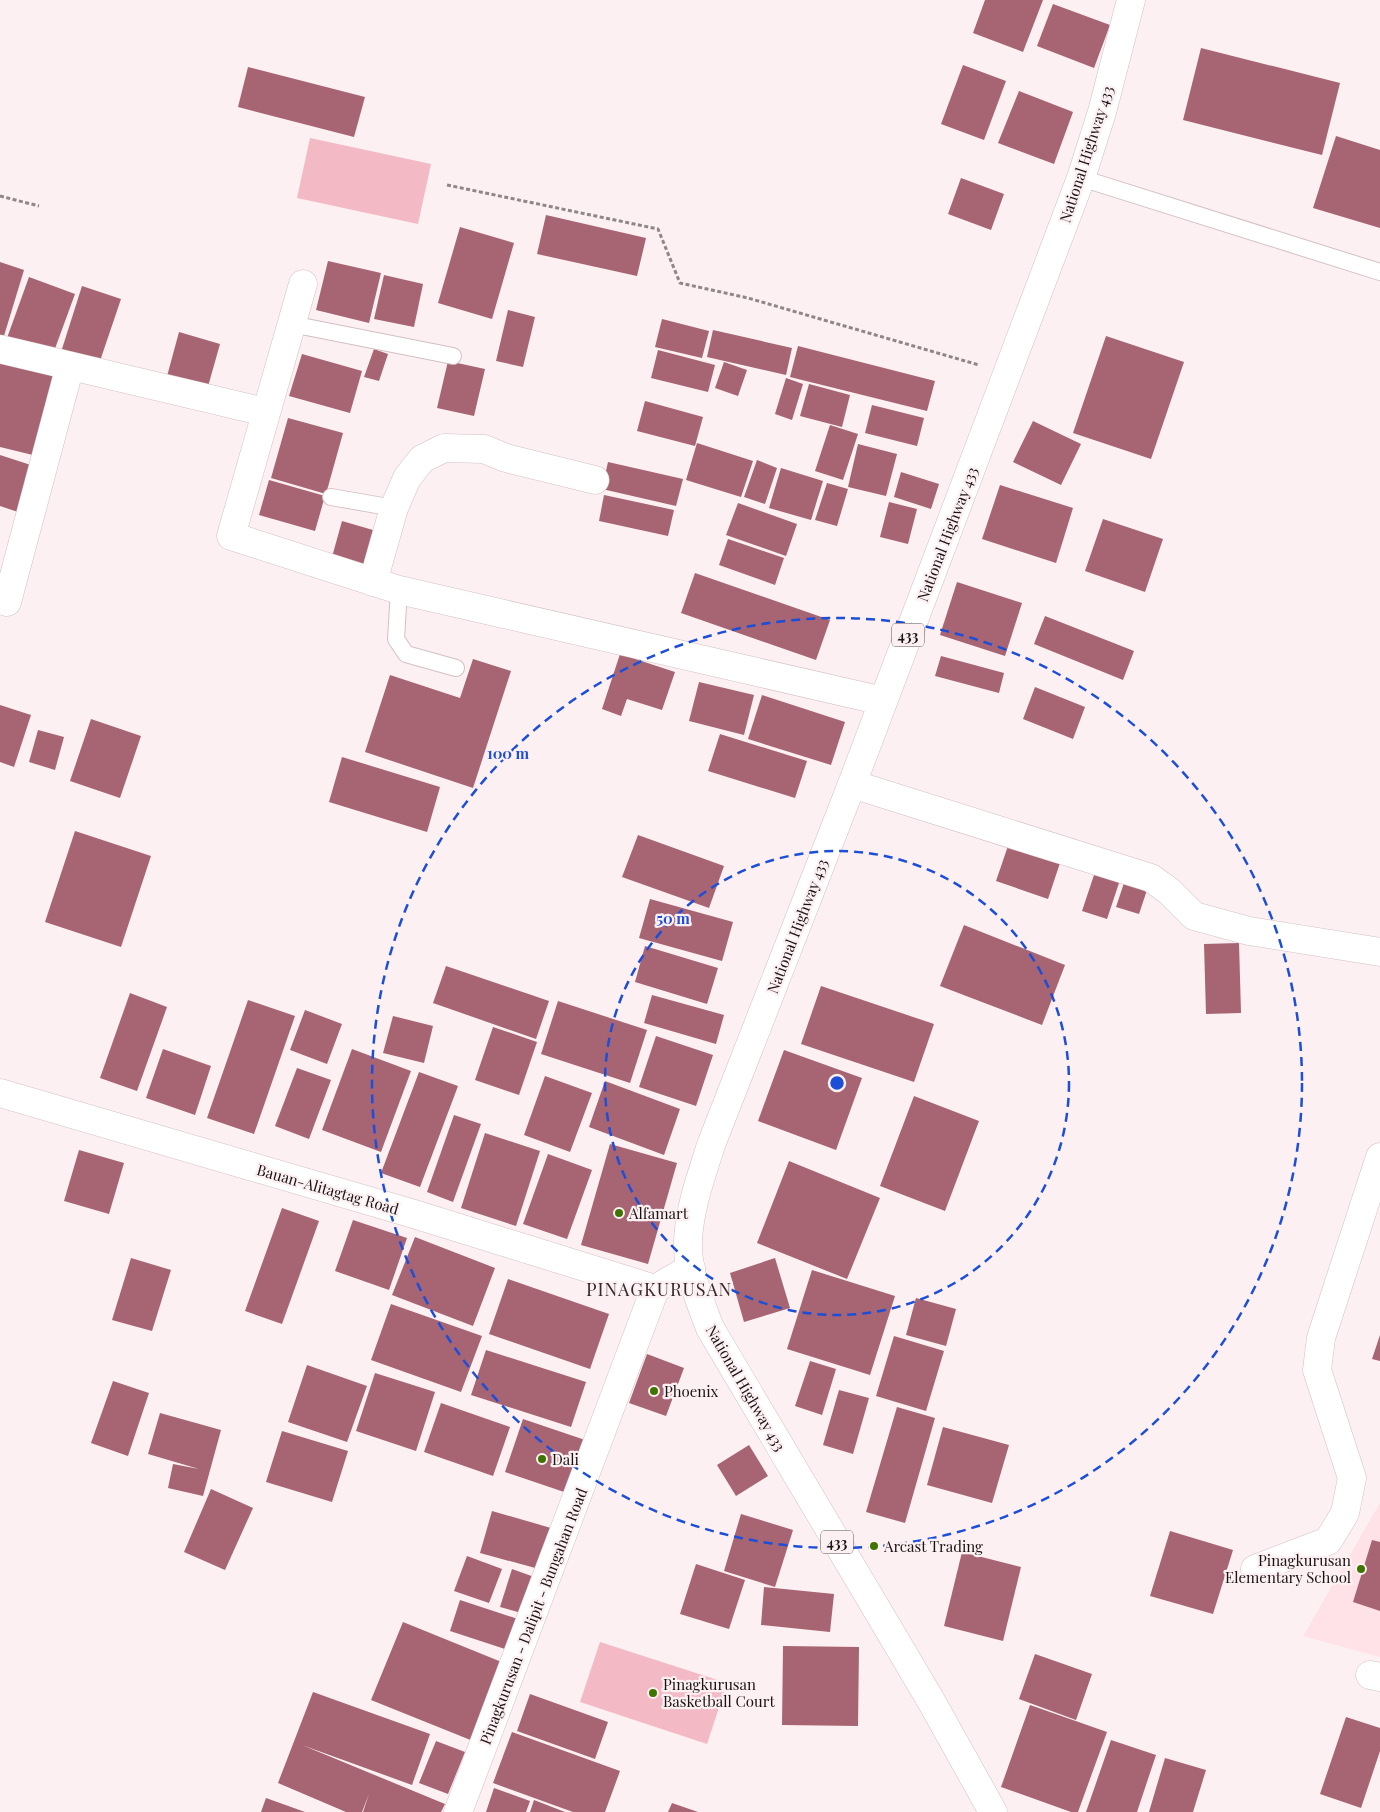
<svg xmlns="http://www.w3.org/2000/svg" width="1380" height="1812" font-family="'Playfair Display',serif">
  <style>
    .built { fill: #fee2e7 }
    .green { fill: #f3b9c4 }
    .building { fill: #a76473 }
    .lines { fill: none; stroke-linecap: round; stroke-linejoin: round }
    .lane-casing { stroke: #d3c0c3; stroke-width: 18 }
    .street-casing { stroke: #d3c0c3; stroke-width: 29 }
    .secondary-casing { stroke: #d3c0c3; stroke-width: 29 }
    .primary-casing { stroke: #d3c0c3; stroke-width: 29 }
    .path { stroke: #8f8687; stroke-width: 3; stroke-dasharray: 4 2.5; stroke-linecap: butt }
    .lane { stroke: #fff; stroke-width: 16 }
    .street { stroke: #fff; stroke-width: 28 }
    .secondary { stroke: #fff; stroke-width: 28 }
    .primary { stroke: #fff; stroke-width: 28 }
    .ring { fill: none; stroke: #1d4ed8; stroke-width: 2.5; stroke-dasharray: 9 6 }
    .poi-dot { fill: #3f7400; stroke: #fcf0f2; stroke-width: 2 }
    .labels { text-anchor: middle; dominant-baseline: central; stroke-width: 4.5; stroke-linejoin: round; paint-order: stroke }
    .shield { fill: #fcf0f2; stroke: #5d5557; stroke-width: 1 }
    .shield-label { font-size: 14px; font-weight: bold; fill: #191314 }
    .street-label { font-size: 15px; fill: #191314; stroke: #fcf0f2 }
    .poi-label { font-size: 15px; fill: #191314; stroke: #fcf0f2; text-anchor: start }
    .quarter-label { font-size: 18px; letter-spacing: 1px; fill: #37282b; stroke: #fcf0f2 }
    .centre { fill: #1d4ed8; stroke: #fcf0f2; stroke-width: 2.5 }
    .ring-label { font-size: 15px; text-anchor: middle; font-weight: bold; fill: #1d4ed8; stroke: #fcf0f2; stroke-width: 4.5; stroke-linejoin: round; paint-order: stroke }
  </style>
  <rect width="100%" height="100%" fill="#fcf0f2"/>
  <polygon class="built" points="1380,1503 1380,1657 1303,1636"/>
  <g class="green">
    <polygon points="310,138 431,164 418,224 297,198"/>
    <polygon points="600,1642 727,1683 707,1744 580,1702"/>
  </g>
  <g class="building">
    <polygon points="985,0 1043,0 1023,52 973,33"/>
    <polygon points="1053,4 1110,25 1094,68 1037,46"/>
    <polygon points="1201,48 1340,83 1322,155 1183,120"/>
    <polygon points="963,65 1006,81 984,140 941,124"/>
    <polygon points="248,67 365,97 354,137 238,107"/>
    <polygon points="1019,91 1073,112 1054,164 998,143"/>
    <polygon points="1336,136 1380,150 1380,228 1313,208"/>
    <polygon points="961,178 1004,194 991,230 948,214"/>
    <polygon points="546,215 646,238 637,276 537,254"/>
    <polygon points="460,227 514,243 492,319 438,303"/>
    <polygon points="328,261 381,273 369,323 316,310"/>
    <polygon points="0,262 24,270 0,349"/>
    <polygon points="384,275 423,284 414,327 374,319"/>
    <polygon points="29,277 75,294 53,354 7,338"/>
    <polygon points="82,286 121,299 100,361 62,349"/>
    <polygon points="508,310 535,317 523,367 496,361"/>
    <polygon points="662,319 709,331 702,358 655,347"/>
    <polygon points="713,330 792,348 786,375 707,357"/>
    <polygon points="179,332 220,344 207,390 166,380"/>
    <polygon points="1106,336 1184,362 1151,459 1073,433"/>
    <polygon points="798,346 935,381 927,411 790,377"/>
    <polygon points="374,349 388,354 379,381 364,377"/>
    <polygon points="658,350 715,365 708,392 651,378"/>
    <polygon points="302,354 362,371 350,413 289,396"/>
    <polygon points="0,361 62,376 41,457 0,447"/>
    <polygon points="448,361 485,369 474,416 437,408"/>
    <polygon points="724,362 747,370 738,396 715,388"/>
    <polygon points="786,378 803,384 792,420 775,414"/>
    <polygon points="809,384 850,395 842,427 800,416"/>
    <polygon points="645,401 703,417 695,446 637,431"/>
    <polygon points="872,405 924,418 917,446 865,433"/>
    <polygon points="288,418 343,433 326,494 271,478"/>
    <polygon points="1033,421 1081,444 1061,485 1013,462"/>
    <polygon points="830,425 858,434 843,480 815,471"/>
    <polygon points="697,443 753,461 741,497 686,480"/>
    <polygon points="858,444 897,454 886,496 848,487"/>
    <polygon points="0,455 40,468 24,514 0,506"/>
    <polygon points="757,460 777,468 765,504 744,497"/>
    <polygon points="608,462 683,479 676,506 602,489"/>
    <polygon points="781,468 823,481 811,520 769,508"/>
    <polygon points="901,472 939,484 931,509 894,497"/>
    <polygon points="269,480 325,496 315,531 259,515"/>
    <polygon points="827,483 848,489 837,526 815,520"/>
    <polygon points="1000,485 1073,508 1056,563 982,539"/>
    <polygon points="604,495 674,510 668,536 599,521"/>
    <polygon points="889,502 917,509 908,544 880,537"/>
    <polygon points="738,503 797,524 786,556 726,535"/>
    <polygon points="1103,519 1163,539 1145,592 1085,571"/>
    <polygon points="342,521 373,530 363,566 332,557"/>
    <polygon points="728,539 784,558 775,585 719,565"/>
    <polygon points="695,573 830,620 816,660 681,613"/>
    <polygon points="957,582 1022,603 1005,656 940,635"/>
    <polygon points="1045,616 1134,651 1123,680 1034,644"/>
    <polygon points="620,654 675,672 662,710 627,699 621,716 602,709"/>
    <polygon points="941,656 1004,673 999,693 935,676"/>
    <polygon points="473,659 511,671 473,788 365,752 390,675 460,698"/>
    <polygon points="699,682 754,695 744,735 689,721"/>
    <polygon points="1035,687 1085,707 1073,739 1023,719"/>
    <polygon points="762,695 845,722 831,765 748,739"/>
    <polygon points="0,705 31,715 14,767 0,762"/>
    <polygon points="91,719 141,736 120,798 70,781"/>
    <polygon points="38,730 64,737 55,770 29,762"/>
    <polygon points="720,734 807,761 795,798 708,771"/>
    <polygon points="342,757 440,787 427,832 329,802"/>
    <polygon points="75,831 151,856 121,947 45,922"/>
    <polygon points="638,835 724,866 709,908 622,877"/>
    <polygon points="1009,843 1061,860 1048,899 996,881"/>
    <polygon points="1095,872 1120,880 1107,919 1082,911"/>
    <polygon points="1127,874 1150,881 1139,914 1116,907"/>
    <polygon points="650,899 733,922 722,961 639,938"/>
    <polygon points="964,925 1065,965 1042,1025 940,986"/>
    <polygon points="1239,943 1241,1013 1206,1014 1204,944"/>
    <polygon points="645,946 718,968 707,1004 635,982"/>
    <polygon points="446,966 549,1001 536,1039 433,1003"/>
    <polygon points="821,986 934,1024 914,1082 801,1044"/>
    <polygon points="130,993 167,1007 137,1091 100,1078"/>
    <polygon points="652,995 724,1015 716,1044 644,1023"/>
    <polygon points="248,1000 295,1016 254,1134 207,1118"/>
    <polygon points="558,1001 647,1030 630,1083 541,1054"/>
    <polygon points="305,1010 342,1024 327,1064 290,1050"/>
    <polygon points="393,1016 433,1026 424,1063 383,1053"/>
    <polygon points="493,1027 537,1042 519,1095 475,1080"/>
    <polygon points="656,1036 713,1055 696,1106 639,1087"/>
    <polygon points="163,1049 211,1066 195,1115 146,1098"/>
    <polygon points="352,1049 411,1071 381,1152 322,1130"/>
    <polygon points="784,1050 862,1078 836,1150 758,1121"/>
    <polygon points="297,1068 331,1080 309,1139 275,1126"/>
    <polygon points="419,1072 458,1086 420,1187 381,1173"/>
    <polygon points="545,1076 592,1093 570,1152 524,1135"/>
    <polygon points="605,1081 680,1109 664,1155 589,1127"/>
    <polygon points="914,1096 979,1121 945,1211 880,1186"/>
    <polygon points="454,1115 481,1124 453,1202 427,1192"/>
    <polygon points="485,1133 540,1151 516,1226 461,1208"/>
    <polygon points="610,1144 677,1163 648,1264 581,1245"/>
    <polygon points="79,1150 124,1163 109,1214 64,1201"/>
    <polygon points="548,1154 592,1170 567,1239 523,1224"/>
    <polygon points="789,1161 880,1198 847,1279 757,1243"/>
    <polygon points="282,1208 319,1221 282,1324 245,1311"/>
    <polygon points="353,1220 407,1238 389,1290 335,1271"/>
    <polygon points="415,1237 495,1268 473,1326 392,1295"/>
    <polygon points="131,1258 171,1270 152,1331 112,1320"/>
    <polygon points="775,1258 790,1308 744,1322 730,1273"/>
    <polygon points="812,1270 895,1296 870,1375 787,1349"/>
    <polygon points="508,1279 609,1314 590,1369 489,1334"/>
    <polygon points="916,1298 956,1309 946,1346 906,1335"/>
    <polygon points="391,1304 482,1336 461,1392 371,1360"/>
    <polygon points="1380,1335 1380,1361 1372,1359"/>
    <polygon points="894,1336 944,1351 926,1411 876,1396"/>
    <polygon points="486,1350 586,1382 571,1427 471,1395"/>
    <polygon points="647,1354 684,1368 666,1416 629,1403"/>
    <polygon points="810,1361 836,1369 822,1415 795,1406"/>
    <polygon points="307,1365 367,1386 347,1442 288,1422"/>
    <polygon points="375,1373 435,1392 416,1451 356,1431"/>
    <polygon points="113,1381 149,1393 128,1456 91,1443"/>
    <polygon points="839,1390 869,1398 853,1454 823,1445"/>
    <polygon points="441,1403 510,1427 493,1476 424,1452"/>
    <polygon points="897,1407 935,1418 905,1523 866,1512"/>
    <polygon points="160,1413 221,1430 203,1496 168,1488 173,1464 199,1469 148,1454"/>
    <polygon points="523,1419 588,1441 570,1494 505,1472"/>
    <polygon points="943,1427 1009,1445 992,1503 927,1485"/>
    <polygon points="282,1431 348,1451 332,1502 266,1482"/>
    <polygon points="749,1445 768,1476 736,1496 717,1465"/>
    <polygon points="211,1489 253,1508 225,1570 184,1552"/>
    <polygon points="492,1511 551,1528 539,1569 480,1553"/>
    <polygon points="741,1514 793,1530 775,1587 724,1571"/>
    <polygon points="1170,1531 1233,1550 1213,1614 1150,1596"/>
    <polygon points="1372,1540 1380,1542 1380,1611 1353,1602"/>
    <polygon points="962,1552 1021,1567 1003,1641 944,1626"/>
    <polygon points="467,1556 502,1569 489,1603 454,1591"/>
    <polygon points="696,1564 745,1580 729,1629 680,1614"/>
    <polygon points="512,1569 537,1578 525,1614 500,1607"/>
    <polygon points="764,1587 834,1594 830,1632 761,1625"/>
    <polygon points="460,1600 518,1619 508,1650 450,1631"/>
    <polygon points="403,1622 504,1663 473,1741 371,1700"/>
    <polygon points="783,1646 859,1647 858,1726 782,1725"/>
    <polygon points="1035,1654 1092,1674 1076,1720 1019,1699"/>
    <polygon points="313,1692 430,1734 412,1785 302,1745 445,1804 441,1812 363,1812 369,1794 362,1812 346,1812 278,1783"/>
    <polygon points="530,1694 608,1722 595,1759 517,1731"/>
    <polygon points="1030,1705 1107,1732 1078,1812 1071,1812 1001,1787"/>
    <polygon points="1346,1717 1380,1728 1380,1751 1361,1808 1320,1794"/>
    <polygon points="512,1732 620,1771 605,1812 573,1812 493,1783"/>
    <polygon points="1111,1740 1156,1755 1137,1812 1086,1812"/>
    <polygon points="436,1741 465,1752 448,1794 419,1783"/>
    <polygon points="1165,1758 1206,1770 1193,1812 1149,1812"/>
    <polygon points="494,1788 530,1801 526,1812 486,1812"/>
    <polygon points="266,1798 305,1812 261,1812"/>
    <polygon points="534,1800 565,1812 530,1812"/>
    <polygon points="672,1803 698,1812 668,1812"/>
  </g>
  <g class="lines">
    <g class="lane-casing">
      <g id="lane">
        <polyline points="1081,178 1380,272"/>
        <polyline points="291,324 453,356"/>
        <polyline points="331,497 394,508"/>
        <polyline points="399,590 396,639 406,654 456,668"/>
      </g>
    </g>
    <g class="street-casing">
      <g id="street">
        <polyline points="303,284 231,536 399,590 883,701"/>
        <polyline points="0,349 265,412"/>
        <polyline points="373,582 394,508 407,478 422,459 444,448 484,449 506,458 595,480"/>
        <polyline points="7,602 70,366"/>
        <polyline points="852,784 1151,878 1169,891 1194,916 1249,931 1380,952"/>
        <polyline points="1255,1569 1328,1541 1345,1513 1352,1478 1317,1370 1321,1338 1380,1157"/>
        <polyline points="1370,1675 1380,1677"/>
      </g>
    </g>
    <g class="secondary-casing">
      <g id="secondary">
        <polyline points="0,1093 414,1214 655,1289"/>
        <polyline points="458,1812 655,1289 691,1268"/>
      </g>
    </g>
    <g class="primary-casing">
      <path id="primary" d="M993 1812 930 1699 710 1328C700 1301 687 1272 688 1242 689 1209 701 1177 711 1145L852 784 1081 178 1102 112 1131 0"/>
    </g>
    <g class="path">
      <polyline points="447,185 658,229 680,283 748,298 979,365"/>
      <polyline points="0,196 39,206"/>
    </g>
    <use href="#lane" class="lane"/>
    <use href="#street" class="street"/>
    <use href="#secondary" class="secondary"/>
    <use href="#primary" class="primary"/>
  </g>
  <g class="ring">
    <circle cx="837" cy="1083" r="232"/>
    <circle cx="837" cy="1083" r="465"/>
  </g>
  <g class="poi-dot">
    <circle cx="619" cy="1213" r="5"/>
    <circle cx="654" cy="1391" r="5"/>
    <circle cx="542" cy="1459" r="5"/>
    <circle cx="874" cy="1546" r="5"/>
    <circle cx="1361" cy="1569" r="5"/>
    <circle cx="653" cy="1693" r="5"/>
  </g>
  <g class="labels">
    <g class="shield">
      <rect x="892" y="623.5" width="32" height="23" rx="4"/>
      <rect x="821" y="1530.5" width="32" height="23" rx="4"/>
    </g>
    <g class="shield-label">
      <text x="908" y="635">433</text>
      <text x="837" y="1542">433</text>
    </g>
    <g class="street-label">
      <text transform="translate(1086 154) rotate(-72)">National Highway 433</text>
      <text transform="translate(947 534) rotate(-69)">National Highway 433</text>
      <text transform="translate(797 926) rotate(-69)">National Highway 433</text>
      <text transform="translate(328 1189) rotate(16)">Bauan-Alitagtag Road</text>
      <text transform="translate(746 1388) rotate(60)">National Highway 433</text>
      <text transform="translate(533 1616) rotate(-69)">Pinagkurusan - Dalipit - Bungahan Road</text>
    </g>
    <g class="poi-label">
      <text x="629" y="1213">Alfamart</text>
      <text x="664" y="1391">Phoenix</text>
      <text x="552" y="1459">Dali</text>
      <text x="884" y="1546">Arcast Trading</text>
      <text x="1351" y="1560" text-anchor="end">Pinagkurusan<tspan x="1351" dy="17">Elementary School</tspan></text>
      <text x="663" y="1684">Pinagkurusan<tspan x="663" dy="17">Basketball Court</tspan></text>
    </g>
    <g class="quarter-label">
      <text x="659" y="1289">PINAGKURUSAN</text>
    </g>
  </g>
  <circle cx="837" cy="1083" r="8" class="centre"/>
  <g class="ring-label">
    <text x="508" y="759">100 m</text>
    <text x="673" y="924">50 m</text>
  </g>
</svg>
